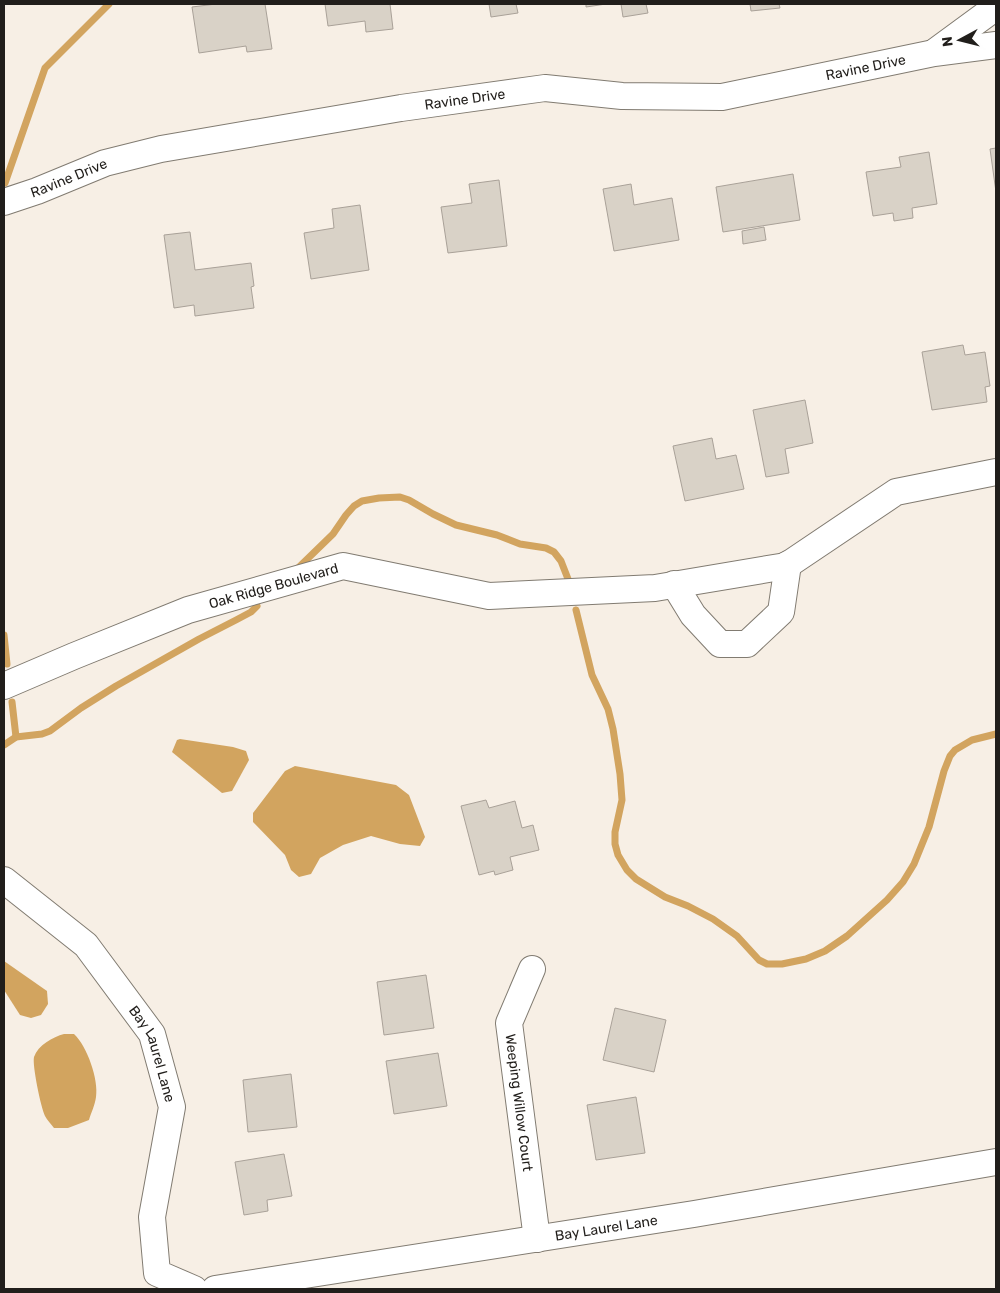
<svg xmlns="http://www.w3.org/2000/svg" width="1000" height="1293" font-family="Rubik,sans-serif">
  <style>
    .water { fill: #d2a45f }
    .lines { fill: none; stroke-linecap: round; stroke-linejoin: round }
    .stream { stroke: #d2a45f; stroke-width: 7 }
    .building { fill: #d9d2c7; stroke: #a9a198 }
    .street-casing { stroke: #817b71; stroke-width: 28 }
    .street { stroke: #fff; stroke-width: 26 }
    .labels { text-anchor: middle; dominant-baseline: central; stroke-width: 4; stroke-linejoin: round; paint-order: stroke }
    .street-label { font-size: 14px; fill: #211e1b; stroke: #fefefe }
  </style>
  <rect width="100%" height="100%" fill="#f7efe5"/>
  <g class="water">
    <polygon points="180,739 233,747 246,751 249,760 232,791 222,793 172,752 177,740"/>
    <polygon points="295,766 396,785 409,795 425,837 420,846 400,844 371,836 343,845 320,858 311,874 299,877 291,870 285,855 253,822 253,813 285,771"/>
    <polygon points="4,961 47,991 48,1004 41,1015 31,1018 20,1015 4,990"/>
    <path d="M64 1034H74C87 1046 99 1080 96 1097 95 1105 91 1113 89 1120L68 1128H54C51 1124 47 1120 45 1116 41 1108 32 1065 34 1057 38 1045 53 1037 64 1034Z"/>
  </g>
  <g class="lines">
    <g class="stream">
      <polyline points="5,183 45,68 109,4"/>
      <polyline points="297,569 333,534 346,515 354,506 362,501 379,498 400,497 409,500 433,514 456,525 497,535 520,544 546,548 554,552 561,561 568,579"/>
      <polyline points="576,610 592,675 608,709 613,729 620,774 622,800 615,832 615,844 618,855 627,870 636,879 665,897 688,906 713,919 737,936 759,960 767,964 782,964 806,959 825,951 847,936 887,900 903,882 914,864 929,827 944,771 950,756 955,750 972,740 996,734"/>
      <polyline points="4,635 7,664"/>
      <polyline points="12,702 16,737"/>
      <polyline points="4,745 16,737 42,734 50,731 81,708 116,686 199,639 236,620 251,612 257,606"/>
    </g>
  </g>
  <g class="building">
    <polygon points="216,4 265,4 272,49 247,52 246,46 199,53 192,7"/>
    <polygon points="325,4 390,4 393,29 366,32 365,21 328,26"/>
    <polygon points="489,4 516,4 518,13 491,17"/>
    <polygon points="586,4 606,4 586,7"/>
    <polygon points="621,4 646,4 648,13 623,17"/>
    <polygon points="750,4 779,4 780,8 751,11"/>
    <polygon points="996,148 996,192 990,149"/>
    <polygon points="929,152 937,204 912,208 913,218 894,221 893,213 873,216 866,172 901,167 899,157"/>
    <polygon points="793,174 800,220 723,232 716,187"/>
    <polygon points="499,180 507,246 448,253 441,207 472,203 469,184"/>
    <polygon points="631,184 634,205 672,198 679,240 614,251 603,189"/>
    <polygon points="360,205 369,270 311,279 304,233 334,228 332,209"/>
    <polygon points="764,227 766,240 743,244 742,231"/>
    <polygon points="190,232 195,270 251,263 254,286 251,287 254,308 195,316 194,305 174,308 164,235"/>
    <polygon points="963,345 965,355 985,352 990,386 985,387 987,402 932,410 922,352"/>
    <polygon points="805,400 813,443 785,449 789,473 766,477 753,410"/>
    <polygon points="712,438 716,459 736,455 744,489 685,501 673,446"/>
    <polygon points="486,800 489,808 515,801 522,828 533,825 539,850 510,857 513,870 495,875 494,871 479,875 461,806"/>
    <polygon points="426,975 434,1028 384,1035 377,982"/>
    <polygon points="615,1008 666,1020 654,1072 603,1060"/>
    <polygon points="438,1053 447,1106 394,1114 386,1061"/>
    <polygon points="291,1074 297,1127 248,1132 243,1080"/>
    <polygon points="636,1097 645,1153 596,1160 587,1105"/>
    <polygon points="284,1154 292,1196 267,1200 268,1211 244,1215 235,1162"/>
  </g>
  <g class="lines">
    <g class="street-casing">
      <g id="street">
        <polyline points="936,51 996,7"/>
        <path id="s1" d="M4 202 37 191 105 163 161 149 401 108 545 88 622 96 722 97 934 53 996 45"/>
        <polyline points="674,584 693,615 720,644 747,644 781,612 788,564"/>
        <path id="s2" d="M4 686 74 656 188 610 343 566 489 596 655 588 786 566 896 492 996 472"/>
        <path id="s3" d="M4 880 86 945 152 1034 172 1107 152 1217 157 1273 194 1289"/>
        <path id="s4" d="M532 969 509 1023 537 1239"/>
        <path id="s5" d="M215 1289 694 1214 996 1162"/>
      </g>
    </g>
    <use href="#street" class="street"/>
  </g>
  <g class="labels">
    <g class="street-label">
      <text stroke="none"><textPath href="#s1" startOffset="879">Ravine Drive</textPath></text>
      <text stroke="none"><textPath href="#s1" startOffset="474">Ravine Drive</textPath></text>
      <text stroke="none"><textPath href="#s1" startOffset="69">Ravine Drive</textPath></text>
      <text stroke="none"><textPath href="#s2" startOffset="288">Oak Ridge Boulevard</textPath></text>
      <text stroke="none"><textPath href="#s3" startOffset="234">Bay Laurel Lane</textPath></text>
      <text stroke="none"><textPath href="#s4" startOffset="139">Weeping Willow Court</textPath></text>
      <text stroke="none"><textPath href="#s5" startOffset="396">Bay Laurel Lane</textPath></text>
    </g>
  </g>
  <rect width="1000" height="1293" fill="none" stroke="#211e1b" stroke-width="10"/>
  <g transform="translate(960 40) rotate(263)" stroke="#fefefe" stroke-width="4" paint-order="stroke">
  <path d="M0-4L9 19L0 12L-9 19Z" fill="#211e1b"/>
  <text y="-8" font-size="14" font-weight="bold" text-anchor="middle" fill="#211e1b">N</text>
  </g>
</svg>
